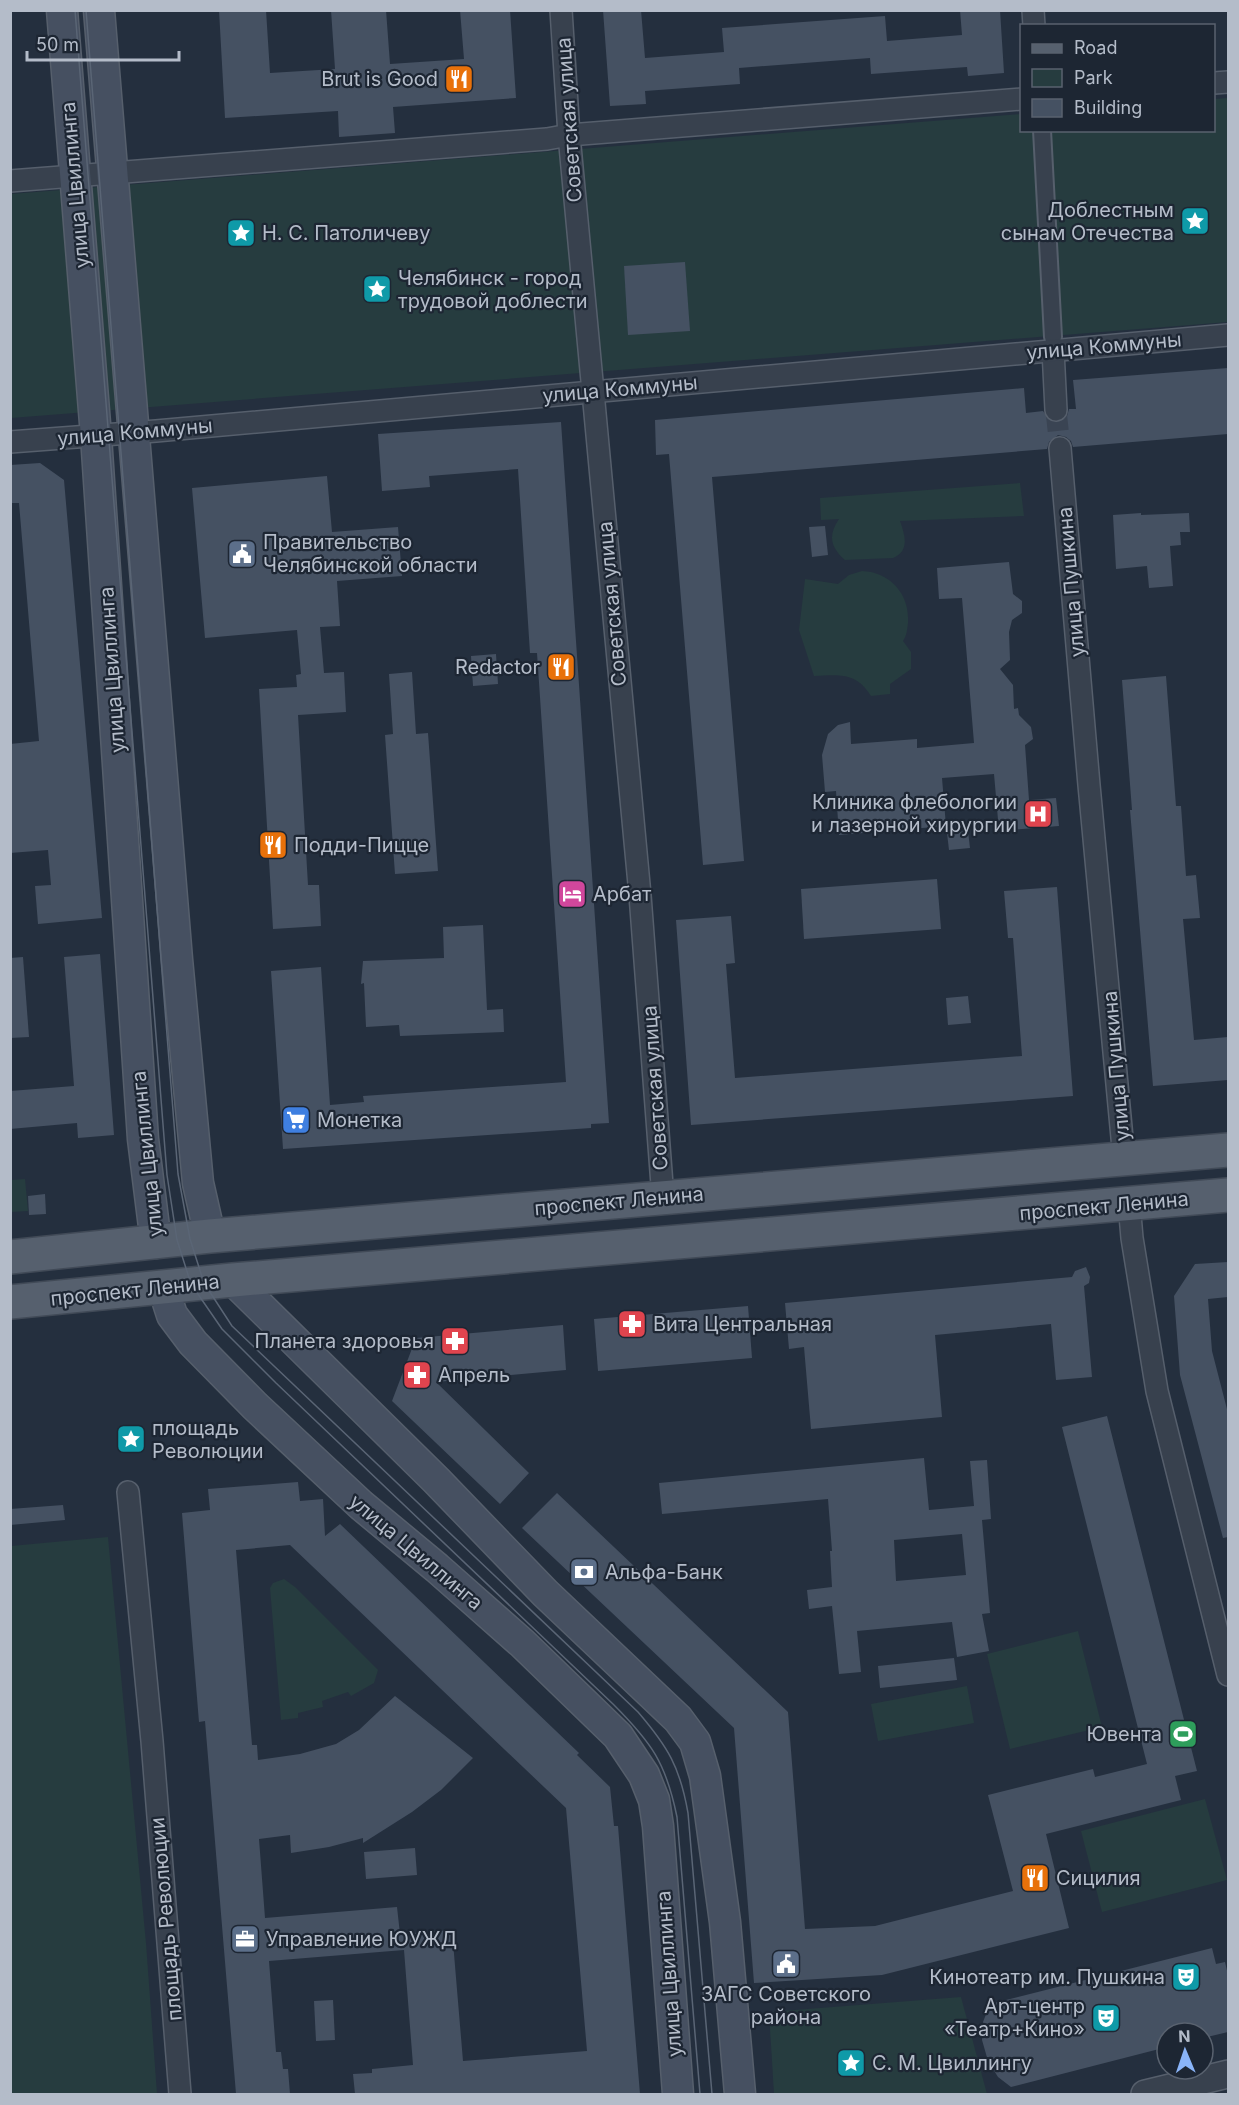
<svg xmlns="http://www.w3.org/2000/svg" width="1239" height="2105" font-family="Inter,sans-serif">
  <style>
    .green { fill: #263c3f }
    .building { fill: #455162; fill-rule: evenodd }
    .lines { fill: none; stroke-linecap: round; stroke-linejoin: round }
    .minor-tunnel { stroke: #3a4453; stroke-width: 21; stroke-dasharray: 21 10; stroke-linecap: butt }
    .pedestrian-casing { stroke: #565f6c; stroke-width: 20 }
    .minor-casing { stroke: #565f6c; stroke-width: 24 }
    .tertiary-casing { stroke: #565f6c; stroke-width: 30 }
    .secondary-casing { stroke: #565f6c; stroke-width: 33 }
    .primary-casing { stroke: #414a57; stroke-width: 36 }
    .pedestrian { stroke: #38414e; stroke-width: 16 }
    .minor { stroke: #38414e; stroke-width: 21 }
    .tertiary { stroke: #38414e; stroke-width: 27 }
    .secondary { stroke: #465061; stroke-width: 30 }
    .primary { stroke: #56606e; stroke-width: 33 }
    .tram { stroke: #5a6575; stroke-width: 1.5 }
    .labels { text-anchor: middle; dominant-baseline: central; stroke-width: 4.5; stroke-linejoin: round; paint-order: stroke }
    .poi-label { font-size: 20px; fill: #b4bcc9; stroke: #1d2633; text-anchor: start }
    .street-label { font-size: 20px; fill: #b4bcc9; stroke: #1d2633 }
  </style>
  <rect width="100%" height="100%" fill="#242f3e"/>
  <g class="green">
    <polygon points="1228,98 1228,322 11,418 11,194 1021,114 1022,130 1214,130 1214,99"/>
    <path d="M1020 483 1024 516 900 521C905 535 910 551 893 558L845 560C830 547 828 535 839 519L821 520 820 498Z"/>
    <path d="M862 571C890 572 910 594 908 623 907 630 907 635 903 641L911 652V669L890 684V694L871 696C856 672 840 675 814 676L799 630 805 579 838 584 849 575Z"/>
    <polygon points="25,1179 28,1211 11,1212 11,1180"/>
    <polygon points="108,1537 146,1943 157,2094 11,2094 11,1546"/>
    <polygon points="284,1579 295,1587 378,1670 374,1683 351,1696 348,1692 322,1701 323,1707 298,1713 298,1718 281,1720 270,1588 273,1583"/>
    <polygon points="1078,1631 1102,1727 1010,1749 987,1654"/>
    <polygon points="967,1686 974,1723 878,1741 871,1704"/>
    <polygon points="1205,1799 1227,1880 1102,1912 1081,1831"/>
    <polygon points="961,1997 987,2094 774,2094 769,2012"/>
  </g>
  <g class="building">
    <polygon points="219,10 266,10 270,73 335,69 331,10 386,10 390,64 464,59 460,10 510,10 516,98 393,107 395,133 339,137 338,111 225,118"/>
    <polygon points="603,10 641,10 645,58 724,52 722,28 885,16 887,41 962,35 960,10 1000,10 1004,73 968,76 967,67 871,74 870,58 739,68 740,84 645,91 646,104 610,106"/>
    <polygon points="685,262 690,331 628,335 624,266"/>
    <polygon points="1228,368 1228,434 1073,447 1071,441 1066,437 1058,435 1049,442 1047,449 712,477 744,861 703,865 669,454 656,455 655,420 1024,388 1026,413 1043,411 1050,421 1057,423 1067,416 1069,409 1076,409 1073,380"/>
    <polygon points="561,422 609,1123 591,1124 591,1128 283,1149 271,971 321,967 330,1105 364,1102 363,1096 566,1082 537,653 530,653 518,469 429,476 430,487 382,491 378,434"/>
    <polygon points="40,463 64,480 102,918 38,924 35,886 51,885 48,850 10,853 10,744 39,741 19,503 10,503 10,465"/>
    <polygon points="327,476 332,532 398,527 402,576 337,581 340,626 320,627 324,673 344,672 346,712 298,715 308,885 319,885 321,926 273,929 259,689 297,687 296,675 301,674 297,630 205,638 192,488"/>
    <polygon points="1141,513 1141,515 1189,513 1190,532 1180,532 1181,545 1170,546 1173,586 1149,588 1147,566 1116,569 1113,515"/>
    <polygon points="825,526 828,555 812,557 809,527"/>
    <polygon points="1009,562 1013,594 1022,601 1022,613 1012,620 1009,632 1010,660 1000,669 1013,685 1014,709 1018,708 1019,715 1031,727 1033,739 1025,745 1029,800 1056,798 1059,826 999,831 994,774 942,778 946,826 839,835 836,791 825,792 822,755 828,734 838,725 850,722 851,744 917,739 917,748 974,743 962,598 939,599 937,568"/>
    <polygon points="496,654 498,684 473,686 471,656"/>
    <polygon points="412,672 416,734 428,733 438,871 395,874 385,735 393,734 389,674"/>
    <polygon points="1166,676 1176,806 1181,806 1186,876 1196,875 1200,918 1183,919 1194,1040 1228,1037 1228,1080 1153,1086 1130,810 1132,810 1122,680"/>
    <polygon points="968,831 970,848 949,850 947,833"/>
    <polygon points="937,879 941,929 804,939 801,889"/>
    <polygon points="1057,887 1073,1096 691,1125 676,920 731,916 735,963 726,964 735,1078 1022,1056 1013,938 1008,938 1004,891"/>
    <polygon points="483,925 487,1010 503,1009 504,1032 400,1036 399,1025 366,1027 364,983 361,984 363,961 444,958 443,927"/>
    <polygon points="100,954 114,1135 78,1138 77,1123 10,1129 10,1091 74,1086 64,957"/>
    <polygon points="23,957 29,1037 10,1038 10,958"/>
    <polygon points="968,996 971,1023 948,1025 946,998"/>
    <polygon points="45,1194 46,1214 29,1215 28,1196"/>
    <polygon points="1228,1262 1228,1297 1208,1299 1212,1351 1228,1413 1228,1537 1223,1538 1180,1375 1174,1296 1195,1264"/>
    <polygon points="1086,1267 1090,1277 1089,1283 1084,1286 1092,1377 1056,1380 1051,1324 935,1335 942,1417 811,1429 804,1347 789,1349 785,1303 1072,1277 1075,1271"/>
    <polygon points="748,1306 752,1358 598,1371 594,1319"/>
    <polygon points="563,1325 566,1370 436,1382 529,1473 500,1504 392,1401 416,1338"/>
    <polygon points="1107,1416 1197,1771 1175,1776 1181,1800 1046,1834 1069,1928 882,1975 754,1983 734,1728 522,1528 557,1493 788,1712 805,1929 875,1926 1013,1891 988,1795 1093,1769 1095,1777 1147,1764 1062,1427"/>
    <path d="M924 1458 929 1510 974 1506 970 1461 987 1460 991 1519 982 1520 990 1613 982 1614 989 1651 957 1657 952 1622 857 1631 861 1672 839 1674 832 1606 809 1609 807 1590 832 1587 830 1551H832L828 1499 662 1514 659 1483ZM962 1534 966 1575 896 1581 894 1540Z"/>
    <path d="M298 1482 300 1501 323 1499 325 1536 340 1524 579 1753 577 1755 610 1787 614 1826H618L640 2094H355L353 2074 372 2073V2069L413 2065 404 1950 269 1961 276 2052H281L283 2069H288L290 2094H236L205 1721 199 1722 182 1513 210 1510 208 1489ZM290 1545 566 1808 587 2051 463 2061 452 1930 400 1934 397 1907 265 1918 259 1839 290 1835 291 1853 329 1847 363 1838V1843L412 1812 441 1790 473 1758 395 1696 359 1730 336 1744 300 1754 258 1760 257 1745H252L236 1550Z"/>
    <polygon points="63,1505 65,1520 10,1525 10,1509"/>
    <polygon points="954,1658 957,1680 880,1688 878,1666"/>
    <polygon points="415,1848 417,1875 366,1879 364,1852"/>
    <polygon points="1212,1948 1216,1964 1225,1962 1228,1975 1228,2032 1203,2038 1203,2033 1167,2033 1167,2047 1011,2087 998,2077 988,2061 982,2040 983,2022 990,2004"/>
    <polygon points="333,2000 335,2040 316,2041 314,2001"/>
  </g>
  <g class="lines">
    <polyline class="minor-tunnel" points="1056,410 1060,448"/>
    <g class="pedestrian-casing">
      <polyline id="pedestrian" points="1042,130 1053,337"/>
    </g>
    <g class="minor-casing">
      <g id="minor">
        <polyline points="561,10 569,135 640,895 663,1198"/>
        <polyline points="1033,10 1034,26"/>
        <polyline points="1214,83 1228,82"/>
        <polyline points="10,181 547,139 569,135 1022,99"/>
        <polyline points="1053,350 1056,410"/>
        <polyline points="10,442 156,431 1228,335"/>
        <polyline points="1060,448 1089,785 1124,1159"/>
        <polyline points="1129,1203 1132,1238 1157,1391 1228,1675"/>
        <polyline points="128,1492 152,1741 180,2094"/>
      </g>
    </g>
    <g class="tertiary-casing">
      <polyline id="tertiary" points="1145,2094 1228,2074"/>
    </g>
    <g class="secondary-casing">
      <g id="secondary">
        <polyline points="62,10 96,436 143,1139 156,1243"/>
        <polyline points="99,10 177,959 198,1183 210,1236"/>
        <polyline points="233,1280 436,1480 545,1593 678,1719 695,1742 705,1776 725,1922 740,2094"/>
        <polyline points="163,1287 172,1315 193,1343 255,1406 361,1505 437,1568 522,1643 618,1736 644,1775 654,1800 658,1826 678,2094"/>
      </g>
    </g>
    <g class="primary-casing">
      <g id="primary">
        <polyline points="10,1257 210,1236 1228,1150"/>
        <polyline points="10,1302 233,1280 1228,1195"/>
      </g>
    </g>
    <use href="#pedestrian" class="pedestrian"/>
    <use href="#minor" class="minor"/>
    <use href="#tertiary" class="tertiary"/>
    <use href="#secondary" class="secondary"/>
    <use href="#primary" class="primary"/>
    <g class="tram">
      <path d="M75 10 167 1175 177 1240 191 1284 222 1329 276 1383 613 1704C652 1743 666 1763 677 1817L700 2094"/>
      <path d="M86 10 178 1174 190 1239 204 1283 232 1326 638 1712C668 1747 680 1767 688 1813L712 2094"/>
    </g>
  </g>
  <defs>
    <g id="restaurant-square" transform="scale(1.5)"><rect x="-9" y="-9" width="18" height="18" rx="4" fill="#e8710a" stroke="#1d2633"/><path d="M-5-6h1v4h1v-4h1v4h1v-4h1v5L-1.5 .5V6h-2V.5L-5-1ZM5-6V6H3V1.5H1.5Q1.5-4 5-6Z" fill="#fff"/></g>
    <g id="sight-square" transform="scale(1.5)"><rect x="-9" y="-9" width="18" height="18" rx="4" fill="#0f9aa8" stroke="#1d2633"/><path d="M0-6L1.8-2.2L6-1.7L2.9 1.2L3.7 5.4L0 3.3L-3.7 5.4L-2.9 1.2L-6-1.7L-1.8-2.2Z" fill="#fff"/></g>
    <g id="civic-square" transform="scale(1.5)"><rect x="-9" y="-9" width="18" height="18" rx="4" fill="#5c6f8a" stroke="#1d2633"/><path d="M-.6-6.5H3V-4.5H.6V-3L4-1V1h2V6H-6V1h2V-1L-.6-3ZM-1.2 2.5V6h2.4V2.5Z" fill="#fff"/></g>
    <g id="hospital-square" transform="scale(1.5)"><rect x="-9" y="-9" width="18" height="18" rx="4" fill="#e0444e" stroke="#1d2633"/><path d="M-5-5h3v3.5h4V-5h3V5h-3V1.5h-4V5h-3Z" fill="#fff"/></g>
    <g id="hotel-square" transform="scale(1.5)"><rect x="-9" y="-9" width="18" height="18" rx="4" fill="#d1479c" stroke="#1d2633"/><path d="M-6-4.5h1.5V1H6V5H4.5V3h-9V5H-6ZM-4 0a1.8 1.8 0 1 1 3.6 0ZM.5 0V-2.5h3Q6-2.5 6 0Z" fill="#fff"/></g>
    <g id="supermarket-square" transform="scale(1.5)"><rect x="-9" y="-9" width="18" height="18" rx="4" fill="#3f7fe0" stroke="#1d2633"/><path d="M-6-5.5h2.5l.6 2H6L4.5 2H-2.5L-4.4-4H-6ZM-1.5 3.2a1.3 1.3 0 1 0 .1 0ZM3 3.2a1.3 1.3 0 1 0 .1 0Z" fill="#fff"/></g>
    <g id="pharmacy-square" transform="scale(1.5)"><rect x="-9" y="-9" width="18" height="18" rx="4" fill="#e0444e" stroke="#1d2633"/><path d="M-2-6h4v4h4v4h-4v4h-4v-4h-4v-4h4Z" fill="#fff"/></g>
    <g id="bank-square" transform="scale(1.5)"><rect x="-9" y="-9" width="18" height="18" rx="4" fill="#5c6f8a" stroke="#1d2633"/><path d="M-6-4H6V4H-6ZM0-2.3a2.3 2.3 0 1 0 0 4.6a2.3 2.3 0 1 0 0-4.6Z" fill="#fff"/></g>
    <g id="stadium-square" transform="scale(1.5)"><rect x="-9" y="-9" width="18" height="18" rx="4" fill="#2e9e5b" stroke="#1d2633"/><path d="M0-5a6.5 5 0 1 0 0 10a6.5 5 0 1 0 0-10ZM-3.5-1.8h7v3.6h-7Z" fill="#fff"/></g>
    <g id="office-square" transform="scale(1.5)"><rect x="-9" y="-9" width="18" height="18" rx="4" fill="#5c6f8a" stroke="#1d2633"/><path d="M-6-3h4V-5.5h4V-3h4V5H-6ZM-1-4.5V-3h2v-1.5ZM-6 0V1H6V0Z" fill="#fff"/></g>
    <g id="theatre-square" transform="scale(1.5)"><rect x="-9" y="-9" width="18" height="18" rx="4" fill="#0f9aa8" stroke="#1d2633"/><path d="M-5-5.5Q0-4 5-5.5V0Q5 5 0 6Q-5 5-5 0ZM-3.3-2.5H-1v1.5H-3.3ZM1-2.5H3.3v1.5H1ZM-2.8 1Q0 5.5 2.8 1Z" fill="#fff"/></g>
  </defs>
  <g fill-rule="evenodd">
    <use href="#restaurant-square" x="459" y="79"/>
    <use href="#sight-square" x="1195" y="221"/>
    <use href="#sight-square" x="241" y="233"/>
    <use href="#sight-square" x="377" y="289"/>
    <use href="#civic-square" x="242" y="554"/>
    <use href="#restaurant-square" x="561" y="667"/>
    <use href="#hospital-square" x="1038" y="814"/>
    <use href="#restaurant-square" x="273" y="845"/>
    <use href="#hotel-square" x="572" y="894"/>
    <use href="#supermarket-square" x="296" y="1120"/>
    <use href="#pharmacy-square" x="632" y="1324"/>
    <use href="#pharmacy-square" x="455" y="1341"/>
    <use href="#pharmacy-square" x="417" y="1375"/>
    <use href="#sight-square" x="131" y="1439"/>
    <use href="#bank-square" x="584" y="1572"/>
    <use href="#stadium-square" x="1183" y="1734"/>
    <use href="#restaurant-square" x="1035" y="1878"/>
    <use href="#office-square" x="245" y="1939"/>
    <use href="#civic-square" x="786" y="1964"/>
    <use href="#theatre-square" x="1186" y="1977"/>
    <use href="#theatre-square" x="1106" y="2018"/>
    <use href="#sight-square" x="851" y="2063"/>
  </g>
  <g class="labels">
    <g class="poi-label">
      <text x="438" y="79" text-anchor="end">Brut is Good</text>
      <text x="1174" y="210" text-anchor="end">Доблестным<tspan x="1174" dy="23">сынам Отечества</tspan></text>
      <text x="262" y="233">Н. С. Патоличеву</text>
      <text x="398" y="278">Челябинск - город<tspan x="398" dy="23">трудовой доблести</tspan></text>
      <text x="263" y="542">Правительство<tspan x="263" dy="23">Челябинской области</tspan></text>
      <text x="540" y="667" text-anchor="end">Redactor</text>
      <text x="1017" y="802" text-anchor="end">Клиника флебологии<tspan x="1017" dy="23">и лазерной хирургии</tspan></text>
      <text x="294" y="845">Подди-Пицце</text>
      <text x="593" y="894">Арбат</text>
      <text x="317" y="1120">Монетка</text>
      <text x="653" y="1324">Вита Центральная</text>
      <text x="434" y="1341" text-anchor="end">Планета здоровья</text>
      <text x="438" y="1375">Апрель</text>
      <text x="152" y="1428">площадь<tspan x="152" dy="23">Революции</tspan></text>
      <text x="605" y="1572">Альфа-Банк</text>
      <text x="1162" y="1734" text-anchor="end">Ювента</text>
      <text x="1056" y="1878">Сицилия</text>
      <text x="266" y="1939">Управление ЮУЖД</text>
      <text x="1165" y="1977" text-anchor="end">Кинотеатр им. Пушкина</text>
      <text x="786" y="1994" text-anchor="middle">ЗАГС Советского<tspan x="786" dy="23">района</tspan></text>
      <text x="1085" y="2006" text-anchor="end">Арт-центр<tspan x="1085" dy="23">«Театр+Кино»</tspan></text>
      <text x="872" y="2063">С. М. Цвиллингу</text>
    </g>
    <g class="street-label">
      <text transform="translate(569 120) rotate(-94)">Советская улица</text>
      <text transform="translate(75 185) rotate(-95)">улица Цвиллинга</text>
      <text transform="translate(1104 346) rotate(-5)">улица Коммуны</text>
      <text transform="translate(620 389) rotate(-5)">улица Коммуны</text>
      <text transform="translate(135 432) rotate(-5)">улица Коммуны</text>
      <text transform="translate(1071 582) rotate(-95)">улица Пушкина</text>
      <text transform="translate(612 604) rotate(-95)">Советская улица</text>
      <text transform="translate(112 670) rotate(-94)">улица Цвиллинга</text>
      <text transform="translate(1116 1066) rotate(-95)">улица Пушкина</text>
      <text transform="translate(655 1088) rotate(-94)">Советская улица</text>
      <text transform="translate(147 1154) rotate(-96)">улица Цвиллинга</text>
      <text transform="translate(619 1201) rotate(-5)">проспект Ленина</text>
      <text transform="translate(1104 1206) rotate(-5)">проспект Ленина</text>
      <text transform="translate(135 1290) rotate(-6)">проспект Ленина</text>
      <text transform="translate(416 1552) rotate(40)">улица Цвиллинга</text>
      <text transform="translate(166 1919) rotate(-95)">площадь Революции</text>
      <text transform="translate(669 1974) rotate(-94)">улица Цвиллинга</text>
    </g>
  </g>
  <rect width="1239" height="2105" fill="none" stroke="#b4bcc9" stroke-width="24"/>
  <rect x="1020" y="24" width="195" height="108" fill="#1d2633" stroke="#59626f" stroke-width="1.5"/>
  <rect x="1032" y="44" width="30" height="9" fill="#56606e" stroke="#59626f" stroke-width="1.5"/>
  <text x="1074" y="54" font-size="18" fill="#b4bcc9">Road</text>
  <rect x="1032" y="69" width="30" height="18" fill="#263c3f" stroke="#59626f" stroke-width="1.5"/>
  <text x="1074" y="84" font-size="18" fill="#b4bcc9">Park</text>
  <rect x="1032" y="99" width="30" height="18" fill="#455162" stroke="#59626f" stroke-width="1.5"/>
  <text x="1074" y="114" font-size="18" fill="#b4bcc9">Building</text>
  <g transform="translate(1185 2051) rotate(358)"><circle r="28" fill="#1d2633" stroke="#59626f" stroke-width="1.5"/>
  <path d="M0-4.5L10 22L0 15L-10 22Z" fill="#8ab4f8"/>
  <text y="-9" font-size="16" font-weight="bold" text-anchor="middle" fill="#b4bcc9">N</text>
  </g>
  <path d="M27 51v9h152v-9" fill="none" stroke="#b4bcc9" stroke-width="3"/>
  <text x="36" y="51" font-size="18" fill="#b4bcc9" stroke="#1d2633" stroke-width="4.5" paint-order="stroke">50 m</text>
</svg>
